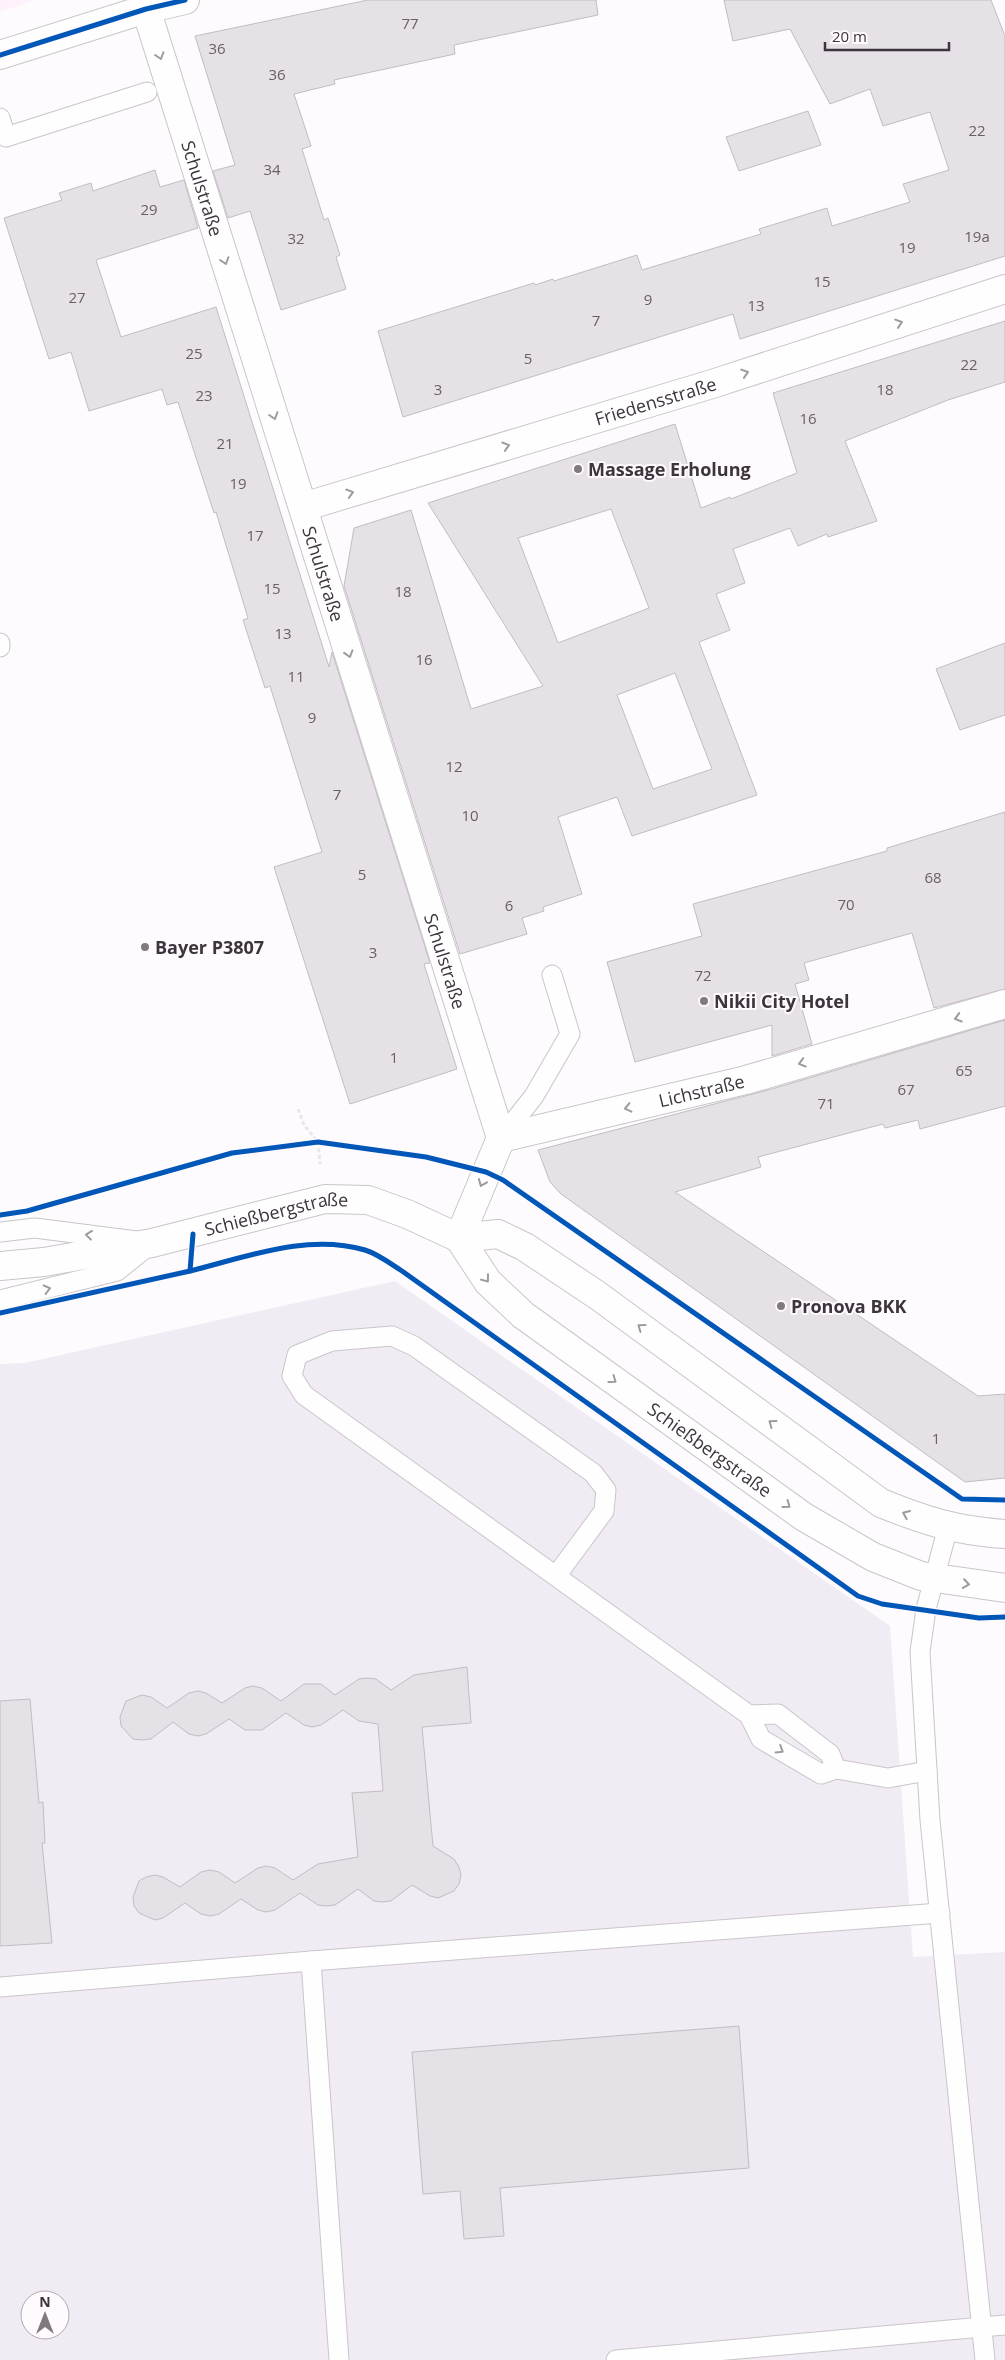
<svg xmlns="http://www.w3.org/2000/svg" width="1005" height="2360" font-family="'Open Sans',sans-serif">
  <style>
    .industrial { fill: #f1ecf4; fill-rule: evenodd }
    .education { fill: #fdf2fc }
    .building { fill: #e6e1e6; stroke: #c1bdc1; fill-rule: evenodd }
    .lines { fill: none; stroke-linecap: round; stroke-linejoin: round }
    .service-casing { stroke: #c9c5c9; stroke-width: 21 }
    .minor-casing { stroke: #c9c5c9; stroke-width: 30 }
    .secondary-casing { stroke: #c9c5c9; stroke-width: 30 }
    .path { stroke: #e8e7e8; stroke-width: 3; stroke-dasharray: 4 2.5; stroke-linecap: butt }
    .service { stroke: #fffeff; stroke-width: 19 }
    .minor { stroke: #fffeff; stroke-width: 28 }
    .secondary { stroke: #fffeff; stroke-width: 28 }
    .cycleway-casing { stroke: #fefafe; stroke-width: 8 }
    .cycleway { stroke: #0057b8; stroke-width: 5 }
    .oneway { stroke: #9e9a9e }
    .poi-dot { fill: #807a80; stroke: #fefafe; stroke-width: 2 }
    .labels { text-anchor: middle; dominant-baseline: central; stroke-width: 4; stroke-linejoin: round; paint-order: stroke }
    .number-label { font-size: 15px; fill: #676067 }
    .street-label { font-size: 18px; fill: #3d353d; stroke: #fefafe }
    .poi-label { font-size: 18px; font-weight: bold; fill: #3d353d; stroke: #fefafe; text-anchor: start }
  </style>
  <rect width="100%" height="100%" fill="#fdfbfd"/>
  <path class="industrial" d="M395 1281 890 1626 913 1957 1005 1952V2360H0V1364L25 1363ZM30 2300H60V2330H30Z"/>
  <polygon class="education" points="0,0 36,0 0,12"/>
  <g class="building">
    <polygon points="368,0 596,0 598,15 454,45 455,54 334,80 335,84 294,94 311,146 302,149 324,220 328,218 340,255 336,257 346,289 281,310 250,211 228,218 213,171 235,165 195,36"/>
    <polygon points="724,0 991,0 1005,36 1005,256 740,339 733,314 403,417 378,331 534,283 535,285 553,279 554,281 637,255 642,270 761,234 759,229 827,208 832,226 910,202 903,184 949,170 930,112 883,126 870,89 830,104 790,29 733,41"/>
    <polygon points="808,111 821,145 739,171 726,137"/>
    <polygon points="155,170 160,187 184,180 198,228 96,260 121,337 216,307 329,667 332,652 430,963 424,964 457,1069 350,1104 274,867 322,852 270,686 265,688 243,620 248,618 216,512 214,513 178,402 167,405 162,389 89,411 71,352 49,359 4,218 62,200 59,193 91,183 93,191"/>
    <path d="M1005 321V382L948 400 845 441 877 521 828 537 827 534 798 546 790 528 733 549 745 583 716 594 730 630 699 642 757 795 632 836 617 797 558 817 582 894 543 907 544 911 522 918 527 934 460 954 344 586 354 528 411 510 471 709 543 686 428 503 675 424 701 508 730 497 731 499 797 473 773 393ZM611 509 649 608 558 643 518 538ZM675 673 712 769 653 789 617 695Z"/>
    <polygon points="1005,643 1005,715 960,730 936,669"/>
    <polygon points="1005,812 1005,989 934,1008 912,933 804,963 809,980 795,984 812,1044 772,1056 772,1025 635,1062 607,962 702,936 693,904 887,851 887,848"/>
    <polygon points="1005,1020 1005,1106 920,1129 918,1120 885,1128 883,1124 758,1157 761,1167 675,1192 978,1396 1005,1394 1005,1478 965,1482 561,1194 550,1182 538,1150 772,1089"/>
    <polygon points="467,1667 471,1723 422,1727 433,1846 454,1859 459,1867 461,1875 459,1884 454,1891 438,1898 430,1896 412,1885 391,1901 382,1902 374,1901 358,1889 335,1905 326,1906 318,1905 300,1893 275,1910 266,1912 258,1910 241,1899 219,1914 210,1916 201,1914 185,1903 163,1918 155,1920 139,1913 134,1906 133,1897 139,1881 146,1877 155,1875 163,1877 180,1887 201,1872 210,1870 219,1872 235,1883 258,1868 266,1866 275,1868 293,1880 318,1864 358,1857 352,1793 383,1791 378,1724 359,1721 343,1710 321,1725 312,1727 304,1725 286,1713 262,1730 245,1730 229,1719 206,1734 198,1736 189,1734 173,1722 151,1739 142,1740 133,1739 121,1726 120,1717 126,1701 142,1695 151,1697 167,1708 189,1693 198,1691 206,1693 222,1703 245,1688 253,1686 262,1688 281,1701 304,1684 321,1684 335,1695 359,1679 367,1678 376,1679 391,1690 414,1675"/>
    <polygon points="30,1699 39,1803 43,1802 45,1843 42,1843 52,1943 0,1946 0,1701"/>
    <polygon points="739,2026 749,2168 500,2188 504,2236 464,2239 460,2191 423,2194 412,2052"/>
  </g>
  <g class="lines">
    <g class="service-casing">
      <g id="service">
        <polyline points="0,118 6,137 147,92"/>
        <polyline points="0,643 0,647"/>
        <polyline points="501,1138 534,1096 570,1034 552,975"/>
        <polyline points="0,1232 35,1228 152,1243 117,1271 0,1300"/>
        <polyline points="948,1527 926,1609 920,1652 930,1820 985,2360"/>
        <polyline points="556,1576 604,1511 606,1490 593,1473 414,1346 392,1336 332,1341 297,1355 292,1376 304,1395 749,1715 761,1739 821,1774 836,1769 888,1778 927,1771"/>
        <polyline points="749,1715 778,1714 830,1754 836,1769"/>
        <polyline points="311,1961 940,1913"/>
        <polyline points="0,1987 311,1961 339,2360"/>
        <polyline points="616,2360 1005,2325"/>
      </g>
    </g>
    <g class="minor-casing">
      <g id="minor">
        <path id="s1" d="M146 9 501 1138"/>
        <polyline points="0,55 146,9 185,0"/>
        <path id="s2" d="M303 507 712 384 1005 289"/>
        <path id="s3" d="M501 1138 746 1080 1005 1004"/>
        <polyline points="459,1238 501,1138"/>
      </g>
    </g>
    <g class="secondary-casing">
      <g id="secondary">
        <path id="s4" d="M459 1238 488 1282 523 1315 804 1517 873 1557 921 1576 1005 1588"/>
        <path id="s5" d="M0 1266 44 1262 152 1243 325 1199 368 1200 407 1214 459 1238 498 1234 525 1247 597 1295 881 1503C925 1521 957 1531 1005 1534"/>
      </g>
    </g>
    <polyline class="path" points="298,1109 304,1125 318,1142 320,1164"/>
    <use href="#service" class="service"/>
    <use href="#minor" class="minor"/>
    <use href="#secondary" class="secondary"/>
    <g class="cycleway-casing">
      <g id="cycleway">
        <polyline points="0,55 146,9 185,0"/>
        <polyline points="0,1215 27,1211 232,1153 318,1142 426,1157 486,1172 503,1180 962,1499 1005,1500"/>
        <path d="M190 1271C247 1257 307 1233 365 1250 378 1254 391 1264 402 1271L858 1596 882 1604 979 1618 1005 1617"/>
        <polyline points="0,1313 190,1271 193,1234"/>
      </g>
    </g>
    <use href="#cycleway" class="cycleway"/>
  </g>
  <defs><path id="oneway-chevron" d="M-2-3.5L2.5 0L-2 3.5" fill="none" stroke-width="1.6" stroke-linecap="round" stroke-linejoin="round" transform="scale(1.25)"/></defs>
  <g class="oneway">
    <use href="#oneway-chevron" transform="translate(160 56) rotate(72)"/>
    <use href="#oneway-chevron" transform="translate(225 261) rotate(72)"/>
    <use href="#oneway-chevron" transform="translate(899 323) rotate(-18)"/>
    <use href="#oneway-chevron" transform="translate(745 373) rotate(-18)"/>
    <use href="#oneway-chevron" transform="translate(274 416) rotate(72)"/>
    <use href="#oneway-chevron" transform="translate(506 446) rotate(-17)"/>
    <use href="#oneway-chevron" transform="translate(350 493) rotate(-17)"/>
    <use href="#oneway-chevron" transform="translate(349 654) rotate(73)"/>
    <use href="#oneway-chevron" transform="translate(958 1018) rotate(164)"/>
    <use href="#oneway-chevron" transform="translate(802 1063) rotate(164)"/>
    <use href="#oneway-chevron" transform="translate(628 1108) rotate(167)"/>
    <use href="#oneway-chevron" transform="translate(482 1183) rotate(112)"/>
    <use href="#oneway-chevron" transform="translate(89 1235) rotate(-173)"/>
    <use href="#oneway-chevron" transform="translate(486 1279) rotate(53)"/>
    <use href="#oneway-chevron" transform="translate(47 1289) rotate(-14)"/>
    <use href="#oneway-chevron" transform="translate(641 1327) rotate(-144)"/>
    <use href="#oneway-chevron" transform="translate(613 1380) rotate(36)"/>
    <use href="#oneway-chevron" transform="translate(772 1423) rotate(-144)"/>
    <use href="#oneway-chevron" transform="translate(787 1505) rotate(36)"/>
    <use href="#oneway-chevron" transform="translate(906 1514) rotate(-157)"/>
    <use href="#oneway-chevron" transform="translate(966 1584) rotate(8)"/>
    <use href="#oneway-chevron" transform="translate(780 1750) rotate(32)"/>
  </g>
  <g class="poi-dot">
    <circle cx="578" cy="469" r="5"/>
    <circle cx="145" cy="947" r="5"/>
    <circle cx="704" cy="1001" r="5"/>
    <circle cx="781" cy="1306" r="5"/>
  </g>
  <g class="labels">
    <g class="number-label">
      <text x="410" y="23">77</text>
      <text x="217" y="48">36</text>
      <text x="277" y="74">36</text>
      <text x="977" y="130">22</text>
      <text x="272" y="169">34</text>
      <text x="149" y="209">29</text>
      <text x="977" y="236">19a</text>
      <text x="296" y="238">32</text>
      <text x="907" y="247">19</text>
      <text x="822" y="281">15</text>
      <text x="77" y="297">27</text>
      <text x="648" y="299">9</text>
      <text x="756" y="305">13</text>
      <text x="596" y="320">7</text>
      <text x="194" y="353">25</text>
      <text x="528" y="358">5</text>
      <text x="969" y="364">22</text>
      <text x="438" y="389">3</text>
      <text x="885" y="389">18</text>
      <text x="204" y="395">23</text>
      <text x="808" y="418">16</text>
      <text x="225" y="443">21</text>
      <text x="238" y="483">19</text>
      <text x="255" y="535">17</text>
      <text x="272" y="588">15</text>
      <text x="403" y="591">18</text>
      <text x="283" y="633">13</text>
      <text x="424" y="659">16</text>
      <text x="296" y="676">11</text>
      <text x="312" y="717">9</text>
      <text x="454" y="766">12</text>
      <text x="337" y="794">7</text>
      <text x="470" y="815">10</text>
      <text x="362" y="874">5</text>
      <text x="933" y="877">68</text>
      <text x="846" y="904">70</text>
      <text x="509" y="905">6</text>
      <text x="373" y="952">3</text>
      <text x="703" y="975">72</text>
      <text x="394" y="1057">1</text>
      <text x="964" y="1070">65</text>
      <text x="906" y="1089">67</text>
      <text x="826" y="1103">71</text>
      <text x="936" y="1438">1</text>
    </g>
    <g class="street-label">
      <text stroke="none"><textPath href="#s1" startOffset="188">Schulstraße</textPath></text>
      <text stroke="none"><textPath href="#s2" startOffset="368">Friedensstraße</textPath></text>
      <text stroke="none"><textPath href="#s1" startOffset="592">Schulstraße</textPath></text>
      <text stroke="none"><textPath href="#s1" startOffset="998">Schulstraße</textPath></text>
      <text stroke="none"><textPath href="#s3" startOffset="206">Lichstraße</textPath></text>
      <text stroke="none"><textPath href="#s5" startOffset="282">Schießbergstraße</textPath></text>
      <text stroke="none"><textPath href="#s4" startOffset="331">Schießbergstraße</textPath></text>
    </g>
    <g class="poi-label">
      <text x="588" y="469">Massage Erholung</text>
      <text x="155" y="947">Bayer P3807</text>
      <text x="714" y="1001">Nikii City Hotel</text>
      <text x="791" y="1306">Pronova BKK</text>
    </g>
  </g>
  <g transform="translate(45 2315)"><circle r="24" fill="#fefafe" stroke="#b1abb1"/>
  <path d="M0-4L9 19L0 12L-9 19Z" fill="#807a80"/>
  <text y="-8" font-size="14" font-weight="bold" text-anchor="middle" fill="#3d353d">N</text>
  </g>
  <path d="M825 42v8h124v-8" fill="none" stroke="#3d353d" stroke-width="2.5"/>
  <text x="832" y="42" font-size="15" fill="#3d353d" stroke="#fefafe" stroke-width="4" paint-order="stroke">20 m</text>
</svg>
